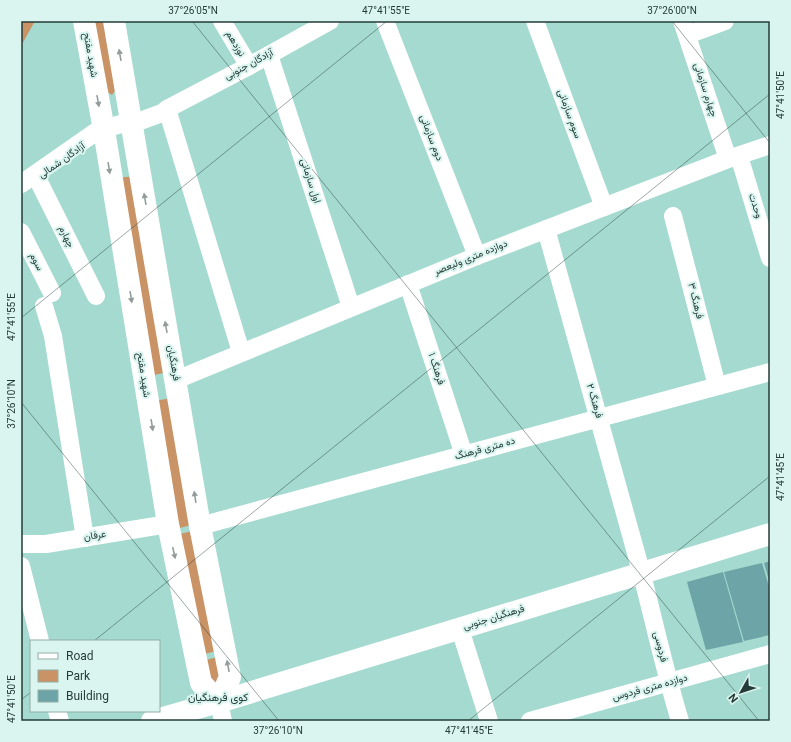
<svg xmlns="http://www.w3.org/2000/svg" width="791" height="742" font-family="Georgia,Vazirmatn,serif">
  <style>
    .green { fill: #c99366 }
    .building { fill: #6da4a7 }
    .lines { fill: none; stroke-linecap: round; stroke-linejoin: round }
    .minor { stroke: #fff; stroke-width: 18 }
    .major { stroke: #fff; stroke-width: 22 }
    .oneway { fill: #929d9b }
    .ticks { fill: none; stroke: #253b37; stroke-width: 1; stroke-opacity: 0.45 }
    .labels { text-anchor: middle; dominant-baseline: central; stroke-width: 4; stroke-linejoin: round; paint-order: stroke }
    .street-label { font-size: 10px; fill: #253b37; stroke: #daf5ef }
    .neighbourhood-label { font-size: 11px; fill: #253b37; stroke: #daf5ef }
    .neatline { fill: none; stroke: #253b37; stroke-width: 1.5 }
    .ticks-label { font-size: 10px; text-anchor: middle; fill: #253b37 }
  </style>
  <rect width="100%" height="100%" fill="#a4dacf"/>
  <g class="green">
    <polygon points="21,21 35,21 21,46"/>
    <polygon points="89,21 108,21 119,85 112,95 100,87"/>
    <polygon points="135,176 168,372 150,376 117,178"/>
    <polygon points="172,398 195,524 176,529 154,401"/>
    <polygon points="196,530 220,650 201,655 176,535"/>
    <polygon points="221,656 217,692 202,661"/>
  </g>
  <g class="building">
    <polygon points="770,561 770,584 764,563"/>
    <polygon points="762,563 770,590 770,635 744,641 724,572"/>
    <polygon points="723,572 743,642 706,650 687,582"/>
  </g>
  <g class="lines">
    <g class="minor">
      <polyline points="222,21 249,66"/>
      <polyline points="385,21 477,256"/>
      <polyline points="535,21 604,207"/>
      <polyline points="682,21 728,159"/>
      <polyline points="687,35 725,21"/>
      <polyline points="269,55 351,307"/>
      <polyline points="167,109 241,352"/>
      <polyline points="739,156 770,258"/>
      <polyline points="37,178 96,296"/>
      <polyline points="21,184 97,131 131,121 140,121 162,113 167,109 249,66 330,21"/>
      <polyline points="673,216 717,386"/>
      <path d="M546 229C578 343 610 457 641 571 654 621 665 672 680 721"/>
      <polyline points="21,232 52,293"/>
      <polyline points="408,284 464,455"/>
      <polyline points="44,306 53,336 85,538"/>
      <polyline points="176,380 477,256 728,159 770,145"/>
      <polyline points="200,526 770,372"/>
      <polyline points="21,544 46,544 168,524"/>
      <polyline points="21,566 40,641"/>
      <polyline points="460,629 489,721"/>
      <polyline points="219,702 223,721"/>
      <polyline points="57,711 60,721"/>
      <polyline points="530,721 770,654"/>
    </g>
    <g class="major">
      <polyline points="84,21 104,130 168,524 201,683 219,702"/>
      <polyline points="114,21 200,526 230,677 219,702"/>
      <polyline points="152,721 219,702 770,534"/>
    </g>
  </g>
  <defs><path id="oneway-solid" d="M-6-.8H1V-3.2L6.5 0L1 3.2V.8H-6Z"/></defs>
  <g class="oneway">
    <use href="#oneway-solid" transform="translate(120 55) rotate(-100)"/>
    <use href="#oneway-solid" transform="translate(98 101) rotate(80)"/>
    <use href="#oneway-solid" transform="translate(109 168) rotate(81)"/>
    <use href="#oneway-solid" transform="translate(145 199) rotate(-100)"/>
    <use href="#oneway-solid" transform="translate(131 297) rotate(81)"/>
    <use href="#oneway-solid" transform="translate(166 327) rotate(-100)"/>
    <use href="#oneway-solid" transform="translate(152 425) rotate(81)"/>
    <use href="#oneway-solid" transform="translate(195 497) rotate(-99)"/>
    <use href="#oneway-solid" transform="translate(174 553) rotate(78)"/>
    <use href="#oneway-solid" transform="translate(228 666) rotate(-101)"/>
  </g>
  <path class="ticks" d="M192 21 759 721M672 21 770 143M21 318 387 21M21 402 279 721M94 641 770 94M21 700 31 692M468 721 770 476"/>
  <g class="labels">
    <g class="street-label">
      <text transform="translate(235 44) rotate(59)">نوزدهم</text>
      <text transform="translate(90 55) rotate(80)">شهید مفتح</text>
      <text transform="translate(249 65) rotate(-28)">آزادگان جنوبی</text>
      <text transform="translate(705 90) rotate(72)">چهارم سازمانی</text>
      <text transform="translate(569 114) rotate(70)">سوم سازمانی</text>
      <text transform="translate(431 138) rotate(69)">دوم سازمانی</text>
      <text transform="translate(62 161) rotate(-35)">آزادگان شمالی</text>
      <text transform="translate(310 181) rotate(72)">اول سازمانی</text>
      <text transform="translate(755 206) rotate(72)">وحدت</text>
      <text transform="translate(66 237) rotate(64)">چهارم</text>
      <text transform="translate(471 258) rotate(-22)">دوازده متری ولیعصر</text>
      <text transform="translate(36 262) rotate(63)">سوم</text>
      <text transform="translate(695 301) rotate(76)">فرهنگ ۳</text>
      <text transform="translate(173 363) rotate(80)">فرهنگیان</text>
      <text transform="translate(436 369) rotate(72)">فرهنگ ۱</text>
      <text transform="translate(143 375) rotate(81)">شهید مفتح</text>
      <text transform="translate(594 401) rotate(74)">فرهنگ ۲</text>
      <text transform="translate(485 449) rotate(-15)">ده متری فرهنگ</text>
      <text transform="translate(95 536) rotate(-9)">عرفان</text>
      <text transform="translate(494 618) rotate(-17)">فرهنگیان جنوبی</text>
      <text transform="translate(660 647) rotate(76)">فردوسی</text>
      <text transform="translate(650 688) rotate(-15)">دوازده متری فردوس</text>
    </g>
    <g class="neighbourhood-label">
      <text x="218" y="698">کوی فرهنگیان</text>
    </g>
  </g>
  <rect width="791" height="742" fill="none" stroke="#daf5ef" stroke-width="44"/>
  <rect x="30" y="640" width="130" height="72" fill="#daf5ef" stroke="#92aba5"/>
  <rect x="38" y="653" width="20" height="6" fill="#ffffff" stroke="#92aba5"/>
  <text x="66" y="660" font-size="12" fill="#253b37">Road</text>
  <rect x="38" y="670" width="20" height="12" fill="#c99366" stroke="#92aba5"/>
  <text x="66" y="680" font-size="12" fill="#253b37">Park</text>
  <rect x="38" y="690" width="20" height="12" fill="#6da4a7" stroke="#92aba5"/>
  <text x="66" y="700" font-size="12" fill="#253b37">Building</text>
  <g transform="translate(741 692) rotate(231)" stroke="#daf5ef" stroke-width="3" paint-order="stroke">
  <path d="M0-3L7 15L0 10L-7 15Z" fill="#253b37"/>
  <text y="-6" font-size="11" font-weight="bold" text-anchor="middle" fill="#253b37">N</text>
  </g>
  <rect x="22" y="22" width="747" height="698" class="neatline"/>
  <g class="ticks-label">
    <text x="193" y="14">37°26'05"N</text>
    <text x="386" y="14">47°41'55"E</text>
    <text x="672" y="14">37°26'00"N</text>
    <text transform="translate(780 95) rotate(-90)" y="4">47°41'50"E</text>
    <text transform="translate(11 317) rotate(-90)" y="4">47°41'55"E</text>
    <text transform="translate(11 404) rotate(-90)" y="4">37°26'10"N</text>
    <text transform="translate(780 477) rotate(-90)" y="4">47°41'45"E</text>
    <text transform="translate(11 699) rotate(-90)" y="4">47°41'50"E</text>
    <text x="278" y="734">37°26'10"N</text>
    <text x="469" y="734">47°41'45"E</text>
  </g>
</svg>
